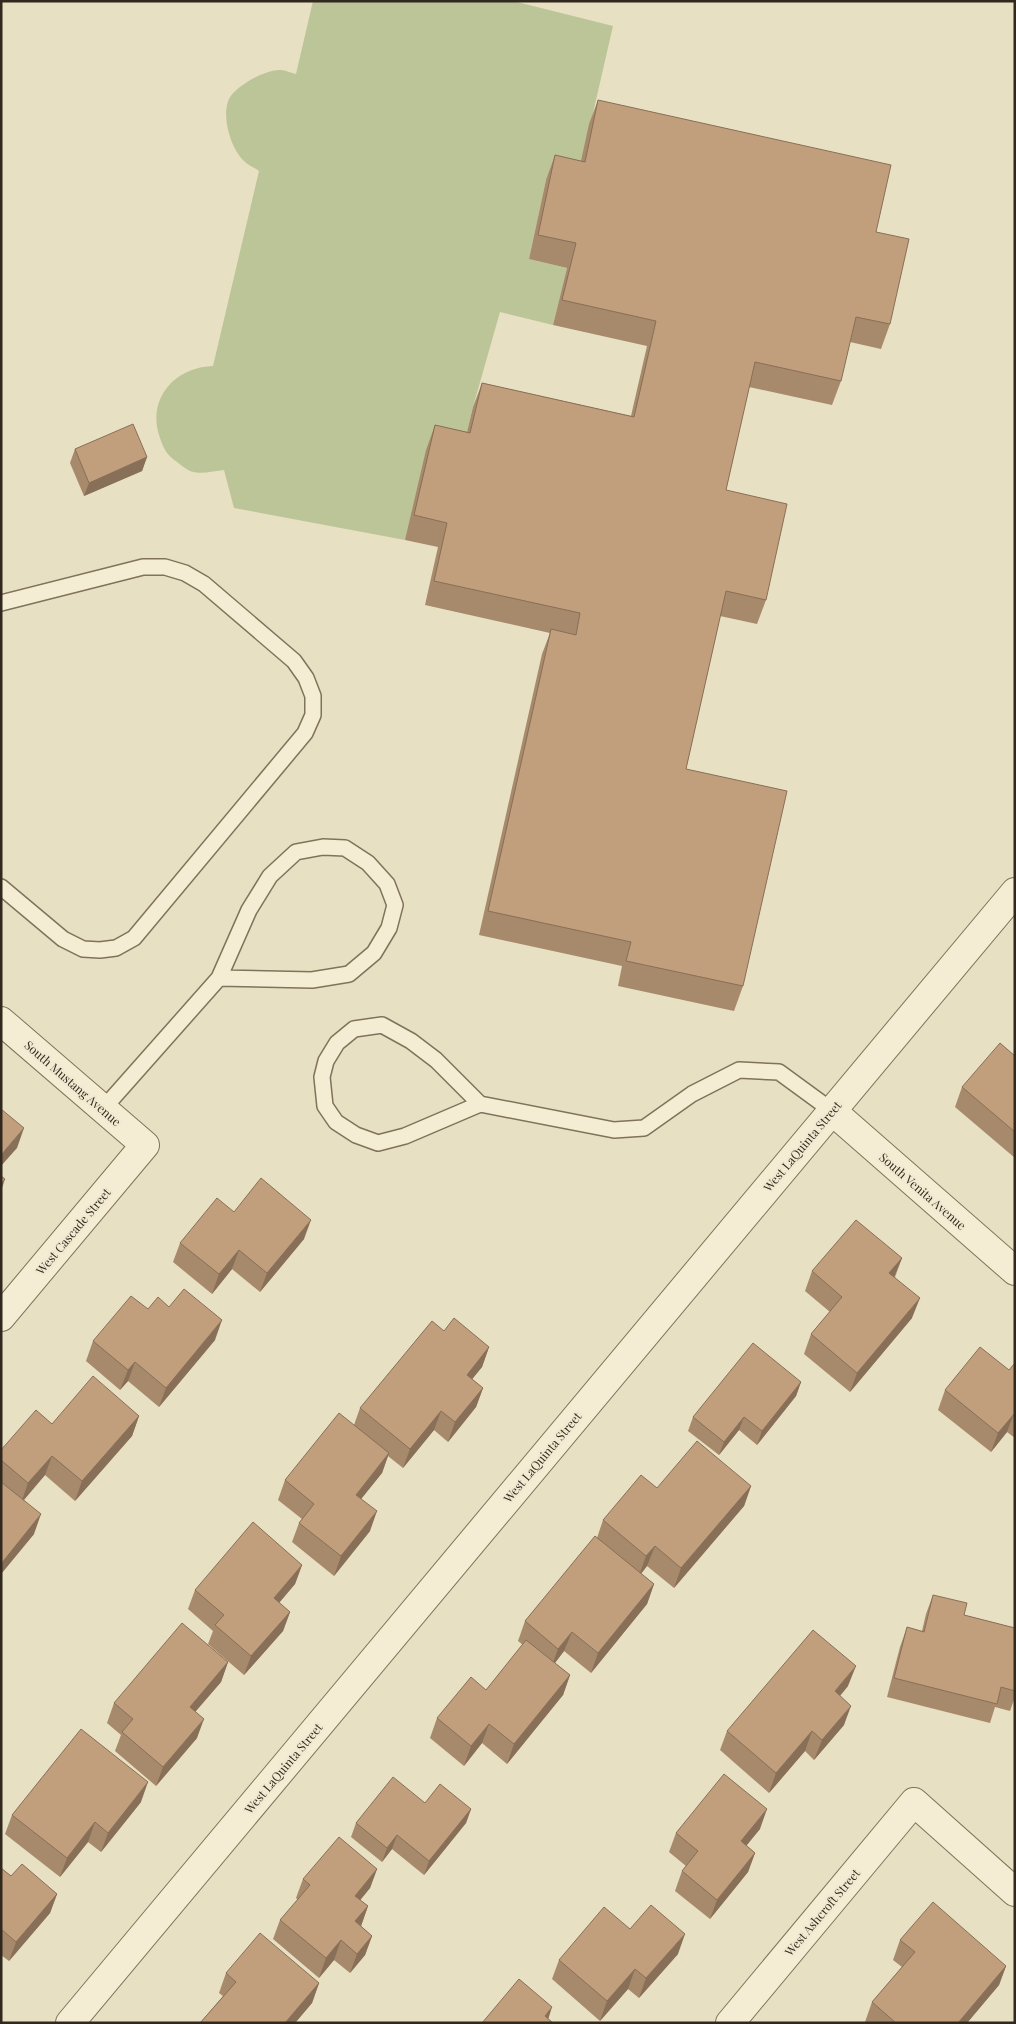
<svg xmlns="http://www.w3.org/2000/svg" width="1016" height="2024" font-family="'Playfair Display',serif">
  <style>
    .green { fill: #bcc598 }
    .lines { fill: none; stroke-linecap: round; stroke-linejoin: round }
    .service-casing { stroke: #80725b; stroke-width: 18 }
    .minor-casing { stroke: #80725b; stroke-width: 30 }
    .service { stroke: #f4edd4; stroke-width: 15 }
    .minor { stroke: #f4edd4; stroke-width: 28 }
    .wall { fill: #a7896b }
    .shaded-wall { fill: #886f57 }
    .building { fill: #c29f7c; stroke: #886f57 }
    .labels { text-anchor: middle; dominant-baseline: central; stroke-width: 4.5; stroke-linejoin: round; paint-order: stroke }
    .street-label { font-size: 12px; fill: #31291e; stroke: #f1ead1 }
  </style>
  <rect width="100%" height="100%" fill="#e8e0c2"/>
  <path class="green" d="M313 1H513L613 26 576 187 546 180 529 259 567 268 553 325 500 312 473 407 461 457 405 540 234 508 224 470C214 471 200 475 190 471 186 469 181 465 177 462 167 455 164 450 160 438 146 400 174 367 213 366L259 171C254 167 247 165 243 160 231 148 221 116 229 99 235 86 266 69 281 70 285 70 291 73 296 74Z"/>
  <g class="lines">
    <g class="service-casing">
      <g id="service">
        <polyline points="1,603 143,567 165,567 185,573 204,584 294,661 306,678 313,696 313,715 305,733 134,938 116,948 100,950 83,949 63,939 1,887"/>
        <polyline points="480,1104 405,1136 378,1143 356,1135 336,1122 325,1106 322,1077 326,1061 337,1043 354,1029 382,1025 411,1041 436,1060 480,1104 614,1130 644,1128 692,1094 739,1070 779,1072 831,1110"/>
        <polyline points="103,1109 219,978 249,910 270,876 296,852 323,847 345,848 368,863 387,884 395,905 389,928 374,953 349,974 312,980 219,978"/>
      </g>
    </g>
    <g class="minor-casing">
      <g id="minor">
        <polyline points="1,1021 145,1145 1,1317"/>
        <polyline points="831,1110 1015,1271"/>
        <polyline points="70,2023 1015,892"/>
        <polyline points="730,2023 914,1802 1015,1892"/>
      </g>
    </g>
    <use href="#service" class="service"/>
    <use href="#minor" class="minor"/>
  </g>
  <g class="wall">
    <polygon points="598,100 876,232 890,324 881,349 850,342 841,381 832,405 749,387 726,490 766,600 757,624 720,616 686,769 743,986 734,1011 618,986 622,966 479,935 542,654 550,633 425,605 438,547 405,540 426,450 435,425 467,432 473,407 482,383 631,416 647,346 553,325 567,268 529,259 546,180 555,155 581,161 589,124"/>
    <polygon points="75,449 147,457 142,471 84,496 70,463"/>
    <polygon points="1015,1056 1015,1158 955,1107 962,1087"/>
    <polygon points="234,1212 304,1239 260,1292 232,1269 212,1294 173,1262 180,1243"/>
    <polygon points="902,1258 895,1277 912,1318 850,1392 804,1354 811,1334 830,1312 805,1291 812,1271"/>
    <polygon points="169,1307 215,1340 159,1407 128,1381 120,1390 86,1361 93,1341 148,1309"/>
    <polygon points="444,1331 489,1347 482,1367 472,1379 483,1388 476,1407 448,1442 434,1430 403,1468 388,1456 382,1473 361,1499 370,1531 334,1576 292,1542 299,1523 302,1519 278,1500 285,1480 354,1425 360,1408"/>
    <polygon points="1015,1363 1015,1438 1007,1432 991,1452 938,1410 945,1390 1009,1370"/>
    <polygon points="801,1382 796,1396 757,1445 739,1430 719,1455 688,1431 693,1417"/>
    <polygon points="139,1416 132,1436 75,1501 45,1475 24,1500 34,1534 1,1574 1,1450 52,1424"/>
    <polygon points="751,1486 744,1506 674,1588 647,1566 641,1574 654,1584 647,1604 591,1673 564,1651 555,1663 570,1675 563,1695 507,1764 482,1743 464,1766 430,1738 437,1718 486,1690 523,1645 518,1641 525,1621 597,1538 603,1520 657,1488"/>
    <polygon points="302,1565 295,1584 279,1603 290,1612 283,1631 244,1675 208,1644 213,1631 188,1609 195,1590"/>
    <polygon points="933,1595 964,1615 1015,1628 1015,1697 1010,1711 995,1707 990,1723 887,1697 900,1647 907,1627 922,1631 926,1614"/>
    <polygon points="228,1662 221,1682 195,1712 197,1738 156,1786 115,1751 121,1735 107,1723 114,1703"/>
    <polygon points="848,1686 840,1696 844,1725 814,1760 805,1751 769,1793 720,1750 727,1731"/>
    <polygon points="141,1802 101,1852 88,1842 60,1877 5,1834 12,1815"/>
    <polygon points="425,1803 471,1809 466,1823 424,1875 392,1849 382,1862 351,1837 356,1823"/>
    <polygon points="760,1829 746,1845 755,1853 748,1872 710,1919 675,1891 682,1871 686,1866 669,1852 676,1833"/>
    <polygon points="1,1868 11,1876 57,1894 50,1913 9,1961 1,1955"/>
    <polygon points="377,1869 370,1888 360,1900 368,1906 361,1926 372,1936 365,1955 350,1973 334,1960 319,1978 273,1939 280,1920 298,1900 296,1898 303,1879"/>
    <polygon points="630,1929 678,1954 639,1998 628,1989 600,2021 552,1979 559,1960"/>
    <polygon points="900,1940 1006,1966 999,1985 967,2023 866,2023 865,2022 872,2002 902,1967 893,1960"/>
    <polygon points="226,1973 319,1983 312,2003 295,2023 200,2023 223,1996 219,1993"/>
  </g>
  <g class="shaded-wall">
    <polygon points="147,457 142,471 84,496 89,483"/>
    <polygon points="24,1128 17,1148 1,1166 1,1155"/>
    <polygon points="5,1179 1,1191 1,1184"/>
    <polygon points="311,1220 304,1239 260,1292 267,1273"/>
    <polygon points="239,1250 232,1269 212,1294 219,1274"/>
    <polygon points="902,1258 894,1277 889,1273"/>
    <polygon points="920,1298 912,1318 850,1392 857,1373"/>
    <polygon points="222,1320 215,1340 159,1407 166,1388"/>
    <polygon points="489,1347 482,1367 460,1394 467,1375"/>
    <polygon points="135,1362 128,1381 120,1390 128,1370"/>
    <polygon points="801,1382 796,1396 757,1445 762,1431"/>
    <polygon points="483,1388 476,1407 448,1442 455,1422"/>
    <polygon points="441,1411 434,1430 403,1468 410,1449"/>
    <polygon points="1014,1413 1007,1432 991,1452 998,1433"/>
    <polygon points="139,1416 132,1436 75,1501 82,1481"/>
    <polygon points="744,1417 739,1430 719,1455 724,1442"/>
    <polygon points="389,1453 382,1473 349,1514 356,1495"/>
    <polygon points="52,1456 45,1475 21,1503 28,1483"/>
    <polygon points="751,1486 744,1506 674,1588 681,1568"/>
    <polygon points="377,1511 370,1531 334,1576 341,1556"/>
    <polygon points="41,1514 34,1534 1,1574 1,1564"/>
    <polygon points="655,1546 647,1566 639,1576 646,1556"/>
    <polygon points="302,1565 295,1584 267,1617 274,1598"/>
    <polygon points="654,1584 647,1604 591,1673 598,1653"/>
    <polygon points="290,1612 283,1631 244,1675 251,1656"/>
    <polygon points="572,1632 564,1651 551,1668 558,1649"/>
    <polygon points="228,1662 221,1682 183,1726 190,1707"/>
    <polygon points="856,1666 848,1686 827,1711 835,1691"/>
    <polygon points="570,1675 563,1695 507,1764 514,1744"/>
    <polygon points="851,1706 844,1725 814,1760 822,1740"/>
    <polygon points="204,1719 197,1738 156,1786 163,1767"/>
    <polygon points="489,1724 482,1743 464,1766 471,1746"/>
    <polygon points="812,1731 805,1751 769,1793 776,1773"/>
    <polygon points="148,1782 141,1802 101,1852 108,1833"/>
    <polygon points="471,1809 466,1823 424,1875 429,1861"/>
    <polygon points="767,1809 760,1829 734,1861 741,1841"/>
    <polygon points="95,1822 88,1842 60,1877 67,1858"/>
    <polygon points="397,1835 392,1849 382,1862 387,1848"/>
    <polygon points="755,1853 748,1872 710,1919 717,1900"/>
    <polygon points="377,1869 370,1888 348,1915 355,1896"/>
    <polygon points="57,1894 50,1913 9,1961 16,1942"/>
    <polygon points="368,1906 361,1926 355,1921"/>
    <polygon points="685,1934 678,1954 639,1998 646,1978"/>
    <polygon points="372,1936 365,1955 350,1973 357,1954"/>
    <polygon points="341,1940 334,1960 319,1978 326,1958"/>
    <polygon points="1006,1966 999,1985 967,2023 958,2023"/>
    <polygon points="635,1969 628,1989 600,2021 607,2001"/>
    <polygon points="319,1983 312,2003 295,2023 285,2023"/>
    <polygon points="552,2007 547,2023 545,2016"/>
  </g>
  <g class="building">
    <polygon points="598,100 891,165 876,232 909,239 890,324 856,317 841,381 755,362 726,490 787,504 766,600 726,591 686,769 787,791 743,986 626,961 631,942 488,911 551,629 576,635 580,613 434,581 447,523 414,515 435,425 470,433 482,383 634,417 656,321 562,300 576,243 538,235 555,155 585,162"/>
    <polygon points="133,424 147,457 89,483 75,449"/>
    <polygon points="1000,1043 1015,1056 1015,1132 962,1087"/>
    <polygon points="1,1109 24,1128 1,1155"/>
    <polygon points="1,1176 5,1179 1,1184"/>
    <polygon points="261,1178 311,1220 267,1273 239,1250 219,1274 180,1243 217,1198 234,1212"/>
    <polygon points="856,1220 902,1258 889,1273 920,1298 857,1373 811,1334 842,1297 812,1271"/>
    <polygon points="184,1289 222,1320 166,1388 135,1362 128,1370 93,1341 131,1296 148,1309 158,1297 169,1307"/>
    <polygon points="454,1318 489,1347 467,1375 483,1388 455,1422 441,1411 410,1449 360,1408 432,1321 444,1331"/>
    <polygon points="753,1343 801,1382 762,1431 744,1417 724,1442 693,1417"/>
    <polygon points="980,1347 1009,1370 1015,1363 1015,1413 998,1433 945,1390"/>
    <polygon points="93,1376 139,1416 82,1481 52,1456 28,1483 1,1460 1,1450 36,1410 52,1424"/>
    <polygon points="339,1413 389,1453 356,1495 377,1511 341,1556 299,1523 314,1504 285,1480"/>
    <polygon points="697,1441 751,1486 681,1568 655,1546 646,1556 603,1520 641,1475 657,1488"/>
    <polygon points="1,1482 41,1514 1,1564"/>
    <polygon points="253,1522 302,1565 274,1598 290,1612 251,1656 215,1625 224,1615 195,1590"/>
    <polygon points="595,1536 654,1584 598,1653 572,1632 558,1649 525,1621"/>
    <polygon points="933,1595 967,1603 964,1615 1015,1628 1015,1691 1001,1687 997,1704 894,1678 907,1627 924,1632"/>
    <polygon points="182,1623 228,1662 190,1707 204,1719 163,1767 122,1732 133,1719 114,1703"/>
    <polygon points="813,1630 856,1666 835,1691 851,1706 822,1740 812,1731 776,1773 727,1731"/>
    <polygon points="526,1640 570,1675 514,1744 489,1724 471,1746 437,1718 471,1677 486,1690"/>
    <polygon points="81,1729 148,1782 108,1833 95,1822 67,1858 12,1815"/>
    <polygon points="724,1774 767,1809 741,1841 755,1853 717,1900 682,1871 698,1851 676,1833"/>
    <polygon points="393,1777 425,1803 440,1784 471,1809 429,1861 397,1835 387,1848 356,1823"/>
    <polygon points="339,1837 377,1869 355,1896 368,1906 355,1921 372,1936 357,1954 341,1940 326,1958 280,1920 310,1885 303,1879"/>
    <polygon points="22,1864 57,1894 16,1942 1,1929 1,1868 11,1876"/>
    <polygon points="933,1902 1006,1966 958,2023 896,2023 872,2002 915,1952 900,1940"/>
    <polygon points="651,1905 685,1934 646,1978 635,1969 607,2001 559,1960 604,1907 630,1929"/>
    <polygon points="260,1933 319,1983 285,2023 200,2023 236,1982 226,1973"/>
    <polygon points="519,1979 552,2007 545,2016 553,2023 482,2023"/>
  </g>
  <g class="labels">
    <g class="street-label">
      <text transform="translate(73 1083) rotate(41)">South Mustang Avenue</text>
      <text transform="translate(802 1146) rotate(-50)">West LaQuinta Street</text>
      <text transform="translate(923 1191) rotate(41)">South Venita Avenue</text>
      <text transform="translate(73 1231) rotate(-50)">West Cascade Street</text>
      <text transform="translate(542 1457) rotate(-50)">West LaQuinta Street</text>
      <text transform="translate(283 1768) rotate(-50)">West LaQuinta Street</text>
      <text transform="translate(822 1912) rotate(-50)">West Ashcroft Street</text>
    </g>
  </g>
  <rect width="1016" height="2024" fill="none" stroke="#31291e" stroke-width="5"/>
</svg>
